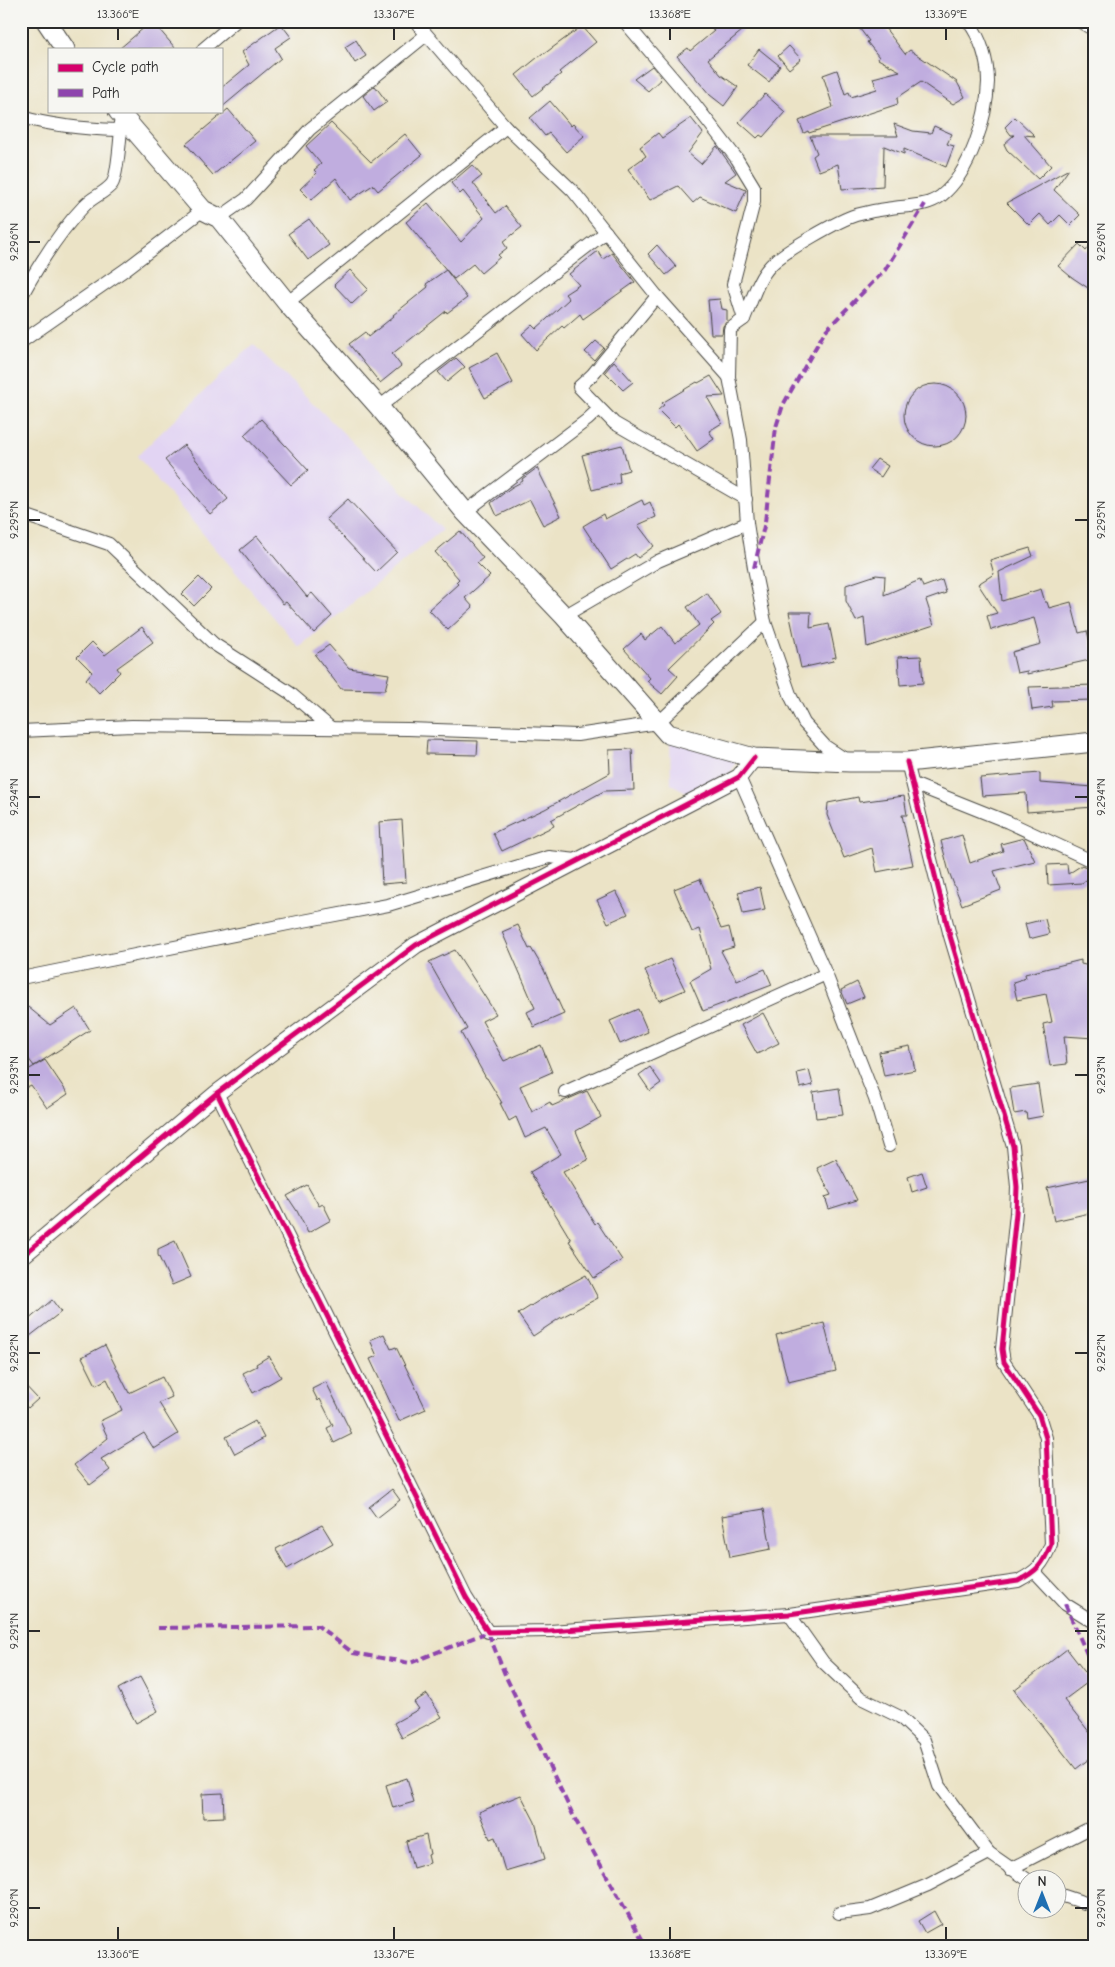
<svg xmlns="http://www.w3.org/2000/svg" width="1115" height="1967" font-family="'Comic Neue',sans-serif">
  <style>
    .built { fill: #e2d4f3 }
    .building { fill: #c0addf }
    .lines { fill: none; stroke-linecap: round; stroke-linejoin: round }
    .minor-casing { stroke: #484742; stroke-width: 14 }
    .tertiary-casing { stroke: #484742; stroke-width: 18 }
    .secondary-casing { stroke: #484742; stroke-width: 21 }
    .minor { stroke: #fff; stroke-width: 12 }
    .tertiary { stroke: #fff; stroke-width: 16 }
    .secondary { stroke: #fff; stroke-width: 19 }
    .quiet { stroke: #8e44ad; stroke-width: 4; stroke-dasharray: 8 4; stroke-linecap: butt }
    .cycleway-casing { stroke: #f6f6f2; stroke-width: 8 }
    .cycleway { stroke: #d6006c; stroke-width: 5 }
    .ticks { fill: none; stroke: #2b2b2b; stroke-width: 2 }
    .neatline { fill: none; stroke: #2b2b2b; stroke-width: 2 }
    .ticks-label { font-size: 12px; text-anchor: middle; fill: #2b2b2b }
  </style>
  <rect width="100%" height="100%" fill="#f6f6f2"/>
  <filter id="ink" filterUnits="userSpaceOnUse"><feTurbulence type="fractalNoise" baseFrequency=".02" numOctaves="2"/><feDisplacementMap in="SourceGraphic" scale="10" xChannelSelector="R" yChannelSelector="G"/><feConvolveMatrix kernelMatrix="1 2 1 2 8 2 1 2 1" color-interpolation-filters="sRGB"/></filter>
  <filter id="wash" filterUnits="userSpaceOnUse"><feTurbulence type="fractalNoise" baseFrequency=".0096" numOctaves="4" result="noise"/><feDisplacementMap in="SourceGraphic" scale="20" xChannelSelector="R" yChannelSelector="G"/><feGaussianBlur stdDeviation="1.12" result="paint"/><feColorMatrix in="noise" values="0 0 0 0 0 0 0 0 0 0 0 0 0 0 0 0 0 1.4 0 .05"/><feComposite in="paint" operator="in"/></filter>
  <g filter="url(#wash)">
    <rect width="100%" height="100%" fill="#ebe3c6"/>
    <g class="built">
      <polygon points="253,344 442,530 299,647 137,456"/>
      <polygon points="670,741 737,758 725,786 704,801 671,784"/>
    </g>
    <g id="blocks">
      <g class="building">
        <polygon points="152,21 176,49 119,49"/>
        <polygon points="707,21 754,21 708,59 721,75 738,87 724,106 710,95 677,56 688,48 690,51 714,31"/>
        <polygon points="854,21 877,21 884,29 885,28 905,54 910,50 957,82 965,97 953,104 921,82 897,98 898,104 809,133 808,131 804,133 799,121 833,107 823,75 837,70 845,94 849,92 851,97 877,89 873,78 900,71 878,59 879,57 867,42 869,41"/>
        <polygon points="281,24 291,37 275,48 281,58 221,108 221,88 249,65 242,52"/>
        <polygon points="582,26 596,42 559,72 561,74 533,96 516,75 543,53 544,54"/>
        <polygon points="356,40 366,56 355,63 345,47"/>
        <polygon points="789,46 801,59 789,69 778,56"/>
        <polygon points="759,49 780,66 769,82 747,65"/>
        <polygon points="652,66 662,78 648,91 634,79"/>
        <polygon points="375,86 387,102 374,111 363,96"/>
        <polygon points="765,94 785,112 763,137 760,135 757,138 739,122"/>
        <polygon points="550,101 571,126 573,124 584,136 566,152 549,133 545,136 530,118"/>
        <polygon points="228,109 255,141 213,175 186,144"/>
        <polygon points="1015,117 1035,136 1024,135 1051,166 1038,179 1007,150 1004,144 1014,135 1011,135 1005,127"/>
        <polygon points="691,118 703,133 688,153 701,164 717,146 736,173 725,181 746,190 736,213 700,197 693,203 678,186 650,200 628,169 646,156 640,147 658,133 662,138"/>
        <polygon points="331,123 371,162 405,134 422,155 378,191 373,185 350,200 336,178 311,200 300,189 317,173 314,170 321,164 306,146"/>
        <polygon points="894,124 913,131 931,133 934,126 952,134 947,144 954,146 946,167 904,149 904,154 884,146 883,186 842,189 838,164 819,171 813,156 817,153 810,136 898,136"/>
        <polygon points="472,165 482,176 473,183 496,213 505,206 522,227 503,242 507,248 498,255 500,257 481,273 473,264 454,279 406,222 428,203 461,242 484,218 463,191 460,194 451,183"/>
        <polygon points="1069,169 1054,190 1080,215 1070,225 1060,215 1050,225 1040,214 1029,225 1007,203"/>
        <polygon points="309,219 329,245 308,260 288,234"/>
        <polygon points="1094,240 1094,292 1070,276 1058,266 1079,244 1086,251"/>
        <polygon points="657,245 676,267 666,275 648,254"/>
        <polygon points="598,251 603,259 612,253 635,282 583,319 580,314 564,328 562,326 536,350 522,334 532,325 536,329 569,299 565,294 579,285 569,274"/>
        <polygon points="350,270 368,289 352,304 334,285"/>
        <polygon points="446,270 467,298 447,313 446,311 392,354 401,366 380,383 349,344 365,332 368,337 394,316 393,315 428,287 426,284"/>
        <polygon points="720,299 722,309 727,310 727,321 723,326 722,334 711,334 708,300"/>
        <polygon points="596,341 604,348 594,360 585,352"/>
        <polygon points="497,353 513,383 485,398 469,368"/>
        <polygon points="456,358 465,367 447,382 438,372"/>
        <polygon points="614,361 633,382 623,390 605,372"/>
        <polygon points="711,376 724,396 707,397 722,423 709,431 714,439 697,451 678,424 675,427 658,410 664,405 662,403 697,382 698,383"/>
        <circle cx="935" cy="415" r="31"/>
        <polygon points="261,419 308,470 291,485 244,435"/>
        <polygon points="184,445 228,499 210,514 165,460"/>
        <polygon points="622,445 629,470 619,473 620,483 592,490 582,455"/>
        <polygon points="877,459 888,466 881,477 869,469"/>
        <polygon points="537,468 561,516 543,525 530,500 497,516 491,503 512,487 523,481 522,479"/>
        <polygon points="348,499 397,552 376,572 326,519"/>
        <polygon points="642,500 644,505 650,502 656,517 638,525 654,546 638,558 635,554 611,569 583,526 603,514 605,519"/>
        <polygon points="460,531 483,558 477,563 490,576 465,598 473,607 448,630 429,610 458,584 456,582 459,579 435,552"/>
        <polygon points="257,536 307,597 312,593 332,616 314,633 286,602 283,604 240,550"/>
        <polygon points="1030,548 1033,556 999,572 1002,601 1041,589 1045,602 1047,602 1049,608 1071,602 1079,633 1087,631 1094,659 1027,674 1027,671 1017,673 1012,652 1041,644 1034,618 991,630 987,616 997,613 978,584 994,574 990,560"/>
        <polygon points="876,575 885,576 884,595 920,580 923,587 942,580 946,593 926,600 934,625 867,647 864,618 856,621 846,601 846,585"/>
        <polygon points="199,577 211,589 194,606 182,594"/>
        <polygon points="707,593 721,614 711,621 714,624 669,668 678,676 662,694 647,681 650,678 624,649 641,634 645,640 662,626 675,643 699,625 687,607"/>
        <polygon points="789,612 811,612 810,628 829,624 836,657 832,658 833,661 801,668"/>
        <polygon points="142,627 153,642 117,668 120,672 99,693 86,679 92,672 77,657 92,642 105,655"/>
        <polygon points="329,645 349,668 389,674 385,690 341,689 315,655"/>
        <polygon points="921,656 923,683 900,685 898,657"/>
        <polygon points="1094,685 1094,700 1052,701 1053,707 1032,710 1029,687"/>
        <polygon points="427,740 478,741 477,755 426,754"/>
        <polygon points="632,749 634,790 604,791 551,820 554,826 502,851 493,833 545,809 610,773 609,750"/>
        <polygon points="1040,773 1040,783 1094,787 1094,807 1027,812 1026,793 982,796 980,778"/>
        <polygon points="904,796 907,815 902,815 913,865 877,872 872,848 844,858 827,815 828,803 858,797 859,802"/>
        <polygon points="402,820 406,882 382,884 379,822"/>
        <polygon points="962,835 970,863 1003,851 1001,844 1024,838 1035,861 994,871 1001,890 962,905 949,872 941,841"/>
        <polygon points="1067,864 1068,874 1082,865 1089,869 1093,875 1082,883 1048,885 1047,865"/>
        <polygon points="700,879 721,929 729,927 734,947 721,951 737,981 765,969 772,985 703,1011 690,981 711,969 700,929 692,932 674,889"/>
        <polygon points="760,887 765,910 743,914 738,892"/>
        <polygon points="616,891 628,914 608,923 597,900"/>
        <polygon points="1045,919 1049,934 1029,939 1025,924"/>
        <polygon points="518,925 529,949 531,948 544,970 564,1014 534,1027 527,1012 535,1008 502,932"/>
        <polygon points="455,950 496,1014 482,1021 504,1061 541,1045 552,1072 520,1086 532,1112 550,1102 552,1106 587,1091 601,1117 576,1131 588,1160 563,1172 595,1224 597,1222 622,1260 594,1278 569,1241 571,1240 530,1172 561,1154 546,1128 525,1138 516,1117 509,1121 500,1103 502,1103 487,1078 486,1078 461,1033 467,1029 429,962"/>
        <polygon points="670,959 685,990 659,1001 645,970"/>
        <polygon points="1081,960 1081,964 1094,967 1094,1038 1064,1036 1067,1064 1050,1066 1043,1024 1052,1022 1046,994 1017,1000 1013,982 1026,978 1025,974"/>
        <polygon points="857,982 864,997 847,1004 841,990"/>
        <polygon points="28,1007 50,1025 76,1008 90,1030 34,1066 21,1049 21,1013"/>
        <polygon points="638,1009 648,1032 620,1044 610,1021"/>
        <polygon points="763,1013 779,1043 757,1054 741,1025"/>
        <polygon points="910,1046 915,1070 884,1076 879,1052"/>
        <polygon points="45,1060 68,1094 47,1108 31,1085 21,1090 21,1074"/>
        <polygon points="650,1067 661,1083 650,1091 639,1075"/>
        <polygon points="809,1070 813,1085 800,1088 797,1073"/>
        <polygon points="1038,1084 1043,1116 1027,1119 1026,1112 1014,1114 1010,1088"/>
        <polygon points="839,1088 843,1115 816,1118 813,1092"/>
        <polygon points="836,1159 857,1200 829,1209 825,1197 831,1195 817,1168"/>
        <polygon points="922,1172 927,1187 912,1192 908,1177"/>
        <polygon points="1094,1178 1094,1212 1054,1221 1047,1188"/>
        <polygon points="307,1185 319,1206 323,1204 331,1220 308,1233 297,1211 287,1196"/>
        <polygon points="175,1241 191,1277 172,1285 158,1255 158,1249"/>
        <polygon points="586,1275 598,1298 560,1318 533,1336 518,1314 540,1300"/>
        <polygon points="52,1300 61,1312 21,1343 21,1326"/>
        <polygon points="824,1323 836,1371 788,1382 776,1335"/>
        <polygon points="384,1334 391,1349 396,1347 426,1409 399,1421 370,1359 377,1356 370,1340"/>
        <polygon points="105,1345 129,1393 162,1377 172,1397 159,1403 178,1434 154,1449 144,1433 101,1459 110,1470 90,1485 74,1465 108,1438 100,1421 122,1410 107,1379 96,1385 82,1357"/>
        <polygon points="269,1356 281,1377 253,1393 243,1373 257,1366 256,1364"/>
        <polygon points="21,1381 38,1399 28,1408 21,1402"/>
        <polygon points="326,1382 352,1434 334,1443 327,1428 333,1425 320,1399 318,1401 312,1389"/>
        <polygon points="255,1421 264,1438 235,1454 226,1437"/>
        <polygon points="392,1489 400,1500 377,1518 369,1507"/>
        <polygon points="764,1509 771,1549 730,1557 722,1516"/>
        <polygon points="322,1525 333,1543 287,1569 276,1549"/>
        <polygon points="1067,1649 1091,1680 1064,1700 1094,1738 1094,1755 1076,1769 1014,1690"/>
        <polygon points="140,1677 158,1711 136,1723 118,1689"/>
        <polygon points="427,1694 442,1717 402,1738 394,1723 419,1709 414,1702"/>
        <polygon points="407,1778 414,1802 393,1808 386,1785"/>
        <polygon points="223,1793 224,1817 203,1818 202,1794"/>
        <polygon points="521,1795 535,1822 545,1859 505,1871 495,1837 490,1839 479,1812"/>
        <polygon points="426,1835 430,1854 428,1855 430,1863 413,1868 406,1841"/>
        <polygon points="934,1911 941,1924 925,1933 918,1921"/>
      </g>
    </g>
  </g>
  <g filter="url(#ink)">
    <use href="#blocks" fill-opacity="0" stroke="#484742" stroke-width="1"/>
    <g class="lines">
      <g class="minor-casing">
        <g id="minor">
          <polyline points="415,21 506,127 573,191 657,296 729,377"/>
          <polyline points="624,21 693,102 737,159 754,187 754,202 733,284 744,319 730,329 729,377 741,440 747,523 754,568 765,622 791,697 804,723 825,746 848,761"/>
          <polyline points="1079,21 1094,30"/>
          <polyline points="203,49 236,21"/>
          <path d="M21 117C53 126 85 129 118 130L121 121"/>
          <polyline points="219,218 246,199 310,129 426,35"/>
          <polyline points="657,296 592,375 579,387 614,423 746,499"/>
          <path d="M21 297C39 264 58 233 84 206 92 197 105 193 112 184 118 176 121 129 122 116"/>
          <polyline points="287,303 506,127"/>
          <path d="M744 319C752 301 757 279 771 265 783 252 839 220 856 215 866 212 877 210 886 209 905 205 925 208 941 196 970 173 987 118 988 82 988 61 981 38 968 21"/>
          <polyline points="21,342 126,269 203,210"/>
          <polyline points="379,407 606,232"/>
          <polyline points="465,512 587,420 599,409"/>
          <polyline points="21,514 109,544 214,644 290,693 331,728"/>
          <polyline points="564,616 658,561 747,523"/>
          <polyline points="21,731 132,726 408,729 577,735 658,723 765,622"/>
          <polyline points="739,777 826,974 875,1099 889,1146"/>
          <polyline points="913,784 1008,822 1094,862"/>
          <polyline points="21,978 298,922 388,905 549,857 577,860"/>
          <polyline points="565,1092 826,974"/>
          <path d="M217 1093 466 1597 488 1632 550 1631 789 1614 1018 1581C1037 1571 1043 1565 1051 1544L1046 1438 1039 1415 1004 1362 1002 1349 1016 1213 1017 1187 1013 1146 950 936 907 762"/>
          <polyline points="1035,1572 1065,1604 1094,1622"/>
          <polyline points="789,1614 823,1662 861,1698 900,1717 924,1740 939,1786 989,1853 1028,1880"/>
          <polyline points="1010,1869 1094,1826"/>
          <polyline points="1058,1894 1094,1906"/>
          <polyline points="839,1913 870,1909 928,1885 989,1853"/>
        </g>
      </g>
      <g class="tertiary-casing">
        <polyline id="tertiary" points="21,1257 217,1093 416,945 739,777 754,758"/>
      </g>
      <g class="secondary-casing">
        <g id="secondary">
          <polyline points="46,21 65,49"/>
          <polyline points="118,111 203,210 219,218 287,303 379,407 465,512 564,616 668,734 754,758 850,762 907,762 1094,742"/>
        </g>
      </g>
      <use href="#minor" class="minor"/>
      <use href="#tertiary" class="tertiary"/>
      <use href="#secondary" class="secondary"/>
      <g class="quiet">
        <polyline points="754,568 765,522 776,427 783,405 825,331 885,270 925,204"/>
        <polyline points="1065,1604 1094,1670"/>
        <polyline points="158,1628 318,1626 353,1653 410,1663 488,1632 506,1677 576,1821 646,1946"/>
        <polyline points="633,1946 640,1936"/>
      </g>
      <g class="cycleway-casing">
        <g id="cycleway">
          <path d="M217 1093 466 1597 488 1632 550 1631 789 1614 1018 1581C1037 1571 1043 1565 1051 1544L1046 1438 1039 1415 1004 1362 1002 1349 1016 1213 1017 1187 1013 1146 950 936 907 762"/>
          <polyline points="21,1257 217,1093 416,945 739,777 754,758"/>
        </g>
      </g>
      <use href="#cycleway" class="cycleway"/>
    </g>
  </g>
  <path class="ticks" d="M118 28V40M394 28V40M670 28V40M946 28V40M28 242H40M1075 242H1088M28 520H40M1075 520H1088M28 797H40M1075 797H1088M28 1075H40M1075 1075H1088M28 1353H40M1075 1353H1088M28 1631H40M1075 1631H1088M28 1908H40M1075 1908H1088M118 1927V1940M394 1927V1940M670 1927V1940M946 1927V1940"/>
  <rect width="1115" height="1967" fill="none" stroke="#f6f6f2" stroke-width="55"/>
  <rect x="48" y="48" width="175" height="65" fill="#f6f6f2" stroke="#a5a5a2"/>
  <rect x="58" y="64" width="25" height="8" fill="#d6006c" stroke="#a5a5a2"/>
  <text x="92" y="72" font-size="15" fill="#2b2b2b">Cycle path</text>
  <rect x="58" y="89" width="25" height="8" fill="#8e44ad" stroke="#a5a5a2"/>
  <text x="92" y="98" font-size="15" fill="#2b2b2b">Path</text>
  <g transform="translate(1042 1894)"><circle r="24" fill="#f6f6f2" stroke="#a5a5a2"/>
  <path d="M0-4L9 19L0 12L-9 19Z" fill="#1f6fb2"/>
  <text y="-8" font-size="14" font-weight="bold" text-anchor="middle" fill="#2b2b2b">N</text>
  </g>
  <rect x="28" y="28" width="1060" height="1912" class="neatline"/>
  <g class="ticks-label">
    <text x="118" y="18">13.366°E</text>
    <text x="394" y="18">13.367°E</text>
    <text x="670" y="18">13.368°E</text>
    <text x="946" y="18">13.369°E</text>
    <text transform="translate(14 242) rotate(-90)" y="4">9.296°N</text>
    <text transform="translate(1101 242) rotate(-90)" y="4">9.296°N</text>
    <text transform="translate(14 520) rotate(-90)" y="4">9.295°N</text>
    <text transform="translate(1101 520) rotate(-90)" y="4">9.295°N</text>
    <text transform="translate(14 797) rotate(-90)" y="4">9.294°N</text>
    <text transform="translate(1101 797) rotate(-90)" y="4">9.294°N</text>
    <text transform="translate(14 1075) rotate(-90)" y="4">9.293°N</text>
    <text transform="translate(1101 1075) rotate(-90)" y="4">9.293°N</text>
    <text transform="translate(14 1353) rotate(-90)" y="4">9.292°N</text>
    <text transform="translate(1101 1353) rotate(-90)" y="4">9.292°N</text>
    <text transform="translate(14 1631) rotate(-90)" y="4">9.291°N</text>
    <text transform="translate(1101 1631) rotate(-90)" y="4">9.291°N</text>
    <text transform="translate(14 1908) rotate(-90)" y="4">9.290°N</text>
    <text transform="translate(1101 1908) rotate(-90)" y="4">9.290°N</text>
    <text x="118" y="1958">13.366°E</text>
    <text x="394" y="1958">13.367°E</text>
    <text x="670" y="1958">13.368°E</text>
    <text x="946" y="1958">13.369°E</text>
  </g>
</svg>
